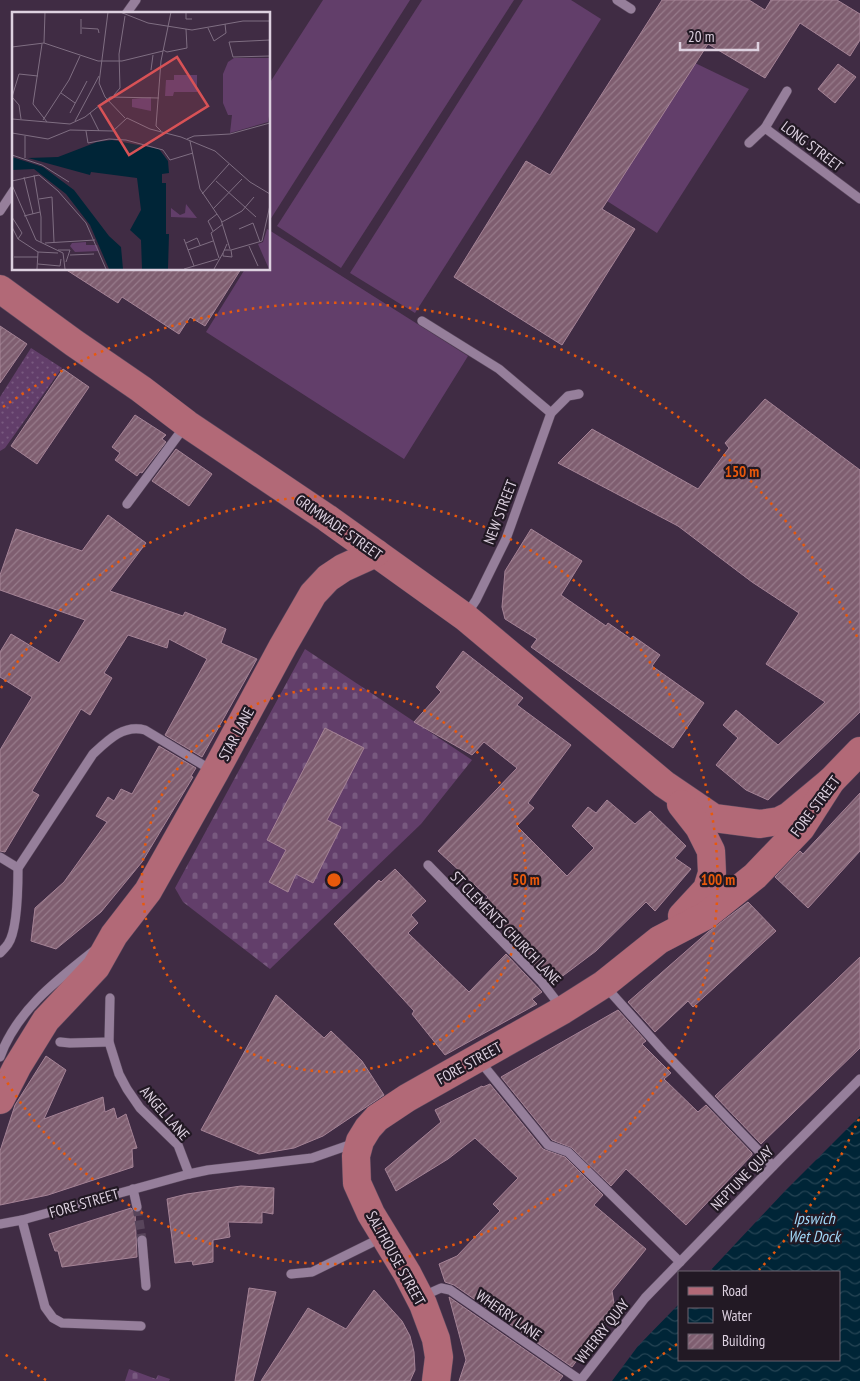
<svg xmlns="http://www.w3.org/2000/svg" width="860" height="1381" font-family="'PT Sans Narrow',sans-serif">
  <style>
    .grass { fill: #623e6a }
    .cemetery { fill: url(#cemetery-stones) }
    .garden { fill: url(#garden-dots) }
    .water { fill: url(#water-waves) }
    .building { fill: url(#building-hatch); stroke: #a58396 }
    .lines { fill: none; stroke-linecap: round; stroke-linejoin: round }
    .minor-tunnel { stroke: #58455b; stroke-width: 9; stroke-dasharray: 9 4.5; stroke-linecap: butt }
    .minor-casing { stroke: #5a495e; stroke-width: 10 }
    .major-casing { stroke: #5a495e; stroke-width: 29 }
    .minor { stroke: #967f9b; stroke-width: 9 }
    .major { stroke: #b26977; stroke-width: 28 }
    .ring { fill: none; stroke: #e8590c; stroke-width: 2.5; stroke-dasharray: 2.5 5 }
    .labels { text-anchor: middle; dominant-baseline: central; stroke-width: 4.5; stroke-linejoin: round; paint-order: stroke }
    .street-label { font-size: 15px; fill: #ddd1e0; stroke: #221924 }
    .water-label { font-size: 16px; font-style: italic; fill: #a1d8f8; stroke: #221924 }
    .inset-road { fill: none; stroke: #7f6e82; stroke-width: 1 }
    .view { fill: #d85256; fill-opacity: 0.15; stroke: #d85256; stroke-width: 2.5 }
    .inset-edge { fill: none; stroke: #ddd1e0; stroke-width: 2.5 }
    .centre { fill: #e8590c; stroke: #221924; stroke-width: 2.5 }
    .ring-label { font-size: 15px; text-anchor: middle; font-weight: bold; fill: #e8590c; stroke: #221924; stroke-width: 4.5; stroke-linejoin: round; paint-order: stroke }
  </style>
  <defs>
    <pattern id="cemetery-stones" width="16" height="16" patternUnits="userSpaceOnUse" patternTransform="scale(1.25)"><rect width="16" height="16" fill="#623e6a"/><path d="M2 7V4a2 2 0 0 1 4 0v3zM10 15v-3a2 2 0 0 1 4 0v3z" fill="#78597f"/></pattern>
    <pattern id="garden-dots" width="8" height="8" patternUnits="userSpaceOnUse" patternTransform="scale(1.25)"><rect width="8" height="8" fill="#623e6a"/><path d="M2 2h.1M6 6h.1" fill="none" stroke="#78597f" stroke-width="1.8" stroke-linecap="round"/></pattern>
    <pattern id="water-waves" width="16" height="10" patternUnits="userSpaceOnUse" patternTransform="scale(1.25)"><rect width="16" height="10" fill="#002537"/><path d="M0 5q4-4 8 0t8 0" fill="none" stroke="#254454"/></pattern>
    <pattern id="building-hatch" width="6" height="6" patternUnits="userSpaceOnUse" patternTransform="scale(1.25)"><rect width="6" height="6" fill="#7f5e70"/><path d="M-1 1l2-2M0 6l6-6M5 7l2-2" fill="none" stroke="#977b8b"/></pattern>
  </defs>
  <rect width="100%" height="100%" fill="#402c44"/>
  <g class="grass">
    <polygon points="323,0 410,0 270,220 269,219 269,84"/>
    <polygon points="422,0 514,0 341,268 277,226"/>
    <polygon points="523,0 571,0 601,19 539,119 415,313 350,273"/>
    <polygon points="695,63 749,89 657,233 607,201"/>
    <polygon points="269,230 468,356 404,459 206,332 245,269 269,269"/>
  </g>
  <g class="cemetery">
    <polygon points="305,649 472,760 421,824 270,969 183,902 175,888"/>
    <polygon points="129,1369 156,1379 158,1375 170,1379 169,1381 125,1381"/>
  </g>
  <polygon class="garden" points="31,348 62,368 5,448 0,451 0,397"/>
  <polygon class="water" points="860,1116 860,1381 612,1381 638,1346 679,1304 679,1360 839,1360 839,1272 709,1272 784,1192"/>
  <g class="building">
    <polygon points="662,0 749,0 765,10 771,0 837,0 860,14 860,40 850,56 800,23 765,78 708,44 602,209 635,229 562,345 454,277 526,161 550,175"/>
    <polygon points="838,64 856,77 835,103 818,89"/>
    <polygon points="65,269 241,269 205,326 190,317 179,334 122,297 118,303"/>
    <polygon points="0,326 27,344 0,383"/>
    <polygon points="63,369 89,387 37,464 11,446"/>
    <polygon points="765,399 860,470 860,712 768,800 746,790 716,765 738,738 723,725 736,710 778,745 825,702 766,664 799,613 752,582 678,526 558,463 592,429 698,489 729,448 725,443"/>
    <polygon points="135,415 166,435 162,439 166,442 142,473 140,472 137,476 115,460 120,453 112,447"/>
    <polygon points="176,449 212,474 189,506 152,481"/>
    <polygon points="108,515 146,543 110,591 183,616 185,612 226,629 221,643 257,659 202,757 165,735 207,659 169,639 167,648 128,635 104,673 112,678 90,715 81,709 32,791 39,795 5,852 0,851 0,750 32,697 0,677 0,652 11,634 59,663 85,620 0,590 0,575 16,529 82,551"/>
    <polygon points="531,529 582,561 561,595 606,626 608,623 631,639 633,636 660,655 652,666 704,703 673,748 531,647 537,639 505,619 502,607 505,571"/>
    <polygon points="463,651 523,698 517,705 571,745 528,803 534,808 517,826 567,876 594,848 572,826 588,807 596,813 607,800 635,824 650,811 686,846 675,858 691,869 655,911 646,902 596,951 552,984 514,944 518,941 482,903 488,897 438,851 517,768 484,742 472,755 414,722 441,692 436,687"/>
    <polygon points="325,728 364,748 327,820 341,827 313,883 296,874 288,892 269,882 286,850 267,840"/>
    <polygon points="159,746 196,768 191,776 193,777 142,862 101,912 56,949 31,941 35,908 64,882 107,822 96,816 108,797 114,801 121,789 132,794"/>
    <polygon points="860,793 860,851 808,908 775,877 800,851 803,854"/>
    <polygon points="395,869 426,901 411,915 418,923 408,933 469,992 506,954 542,992 532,999 537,1004 445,1055 412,1014 414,1011 334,924 379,880 381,882"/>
    <polygon points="748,902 776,931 693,1007 688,1001 655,1032 628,1002 708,932"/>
    <polygon points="860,957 860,1048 761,1144 715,1096"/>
    <polygon points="276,995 324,1038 331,1031 362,1061 384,1095 323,1136 294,1148 259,1154 201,1130"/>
    <polygon points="618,1010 646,1041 642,1044 671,1073 664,1079 698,1112 706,1105 752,1153 752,1155 686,1225 626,1169 611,1186 572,1148 552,1140 501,1077"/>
    <polygon points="46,1056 66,1070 44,1119 103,1097 105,1112 114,1108 117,1119 126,1114 137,1148 132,1149 133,1167 48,1195 0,1205 0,1151 15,1105"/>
    <polygon points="490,1084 543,1149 565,1157 603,1195 594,1205 646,1249 612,1291 615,1309 572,1367 454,1285 445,1282 439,1264 457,1256 500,1211 493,1204 518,1178 475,1138 448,1159 396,1191 385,1169 441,1122 435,1110 482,1086 483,1087"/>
    <polygon points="241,1186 274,1188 273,1214 262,1212 262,1223 228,1222 230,1237 213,1240 213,1262 193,1265 192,1261 175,1263 167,1199 187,1194"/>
    <polygon points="131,1208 135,1213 137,1257 62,1267 58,1251 55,1251 49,1234"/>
    <polygon points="249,1288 276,1292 253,1381 235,1381"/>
    <polygon points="374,1290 402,1321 410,1336 414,1352 415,1370 410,1381 261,1381 308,1308 346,1329"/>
    <polygon points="449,1297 563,1376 559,1381 459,1381 466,1360"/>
  </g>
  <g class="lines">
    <polyline class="minor-tunnel" points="137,1207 142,1240"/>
    <g class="minor-casing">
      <g id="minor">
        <polyline points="617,0 631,9"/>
        <polyline points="126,14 136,0"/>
        <polyline points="765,128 787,91"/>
        <polyline points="749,143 765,128 860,199"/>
        <polyline points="0,211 14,190"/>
        <polyline points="422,321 499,369 551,413"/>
        <polyline points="127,504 185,426"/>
        <polyline points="466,615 476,600 506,539 551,413 568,396 579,394"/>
        <polyline points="0,857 18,868"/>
        <polyline points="428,865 541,981 561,1007"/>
        <path d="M0 953C3 950 6 947 8 944 18 930 18 886 18 868L93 754C108 740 124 724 145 730L213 771"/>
        <polyline points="605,986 663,1051 773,1166"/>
        <polyline points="110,998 109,1042 119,1074 127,1089 140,1108 178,1145 189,1174"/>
        <polyline points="60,1042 70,1043 109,1042"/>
        <path d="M0 1057C17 1010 57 980 95 950"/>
        <polyline points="479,1060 548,1145 568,1152 680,1262"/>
        <polyline points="133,1189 137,1207"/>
        <polyline points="22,1220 45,1307 53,1318 62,1323 141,1326"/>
        <polyline points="0,1224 22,1220 189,1174 208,1170 312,1158 355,1143"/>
        <polyline points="142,1240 146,1286"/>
        <polyline points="291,1274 312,1272 381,1238"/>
        <polyline points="423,1296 441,1288 450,1290 580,1380"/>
        <polyline points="580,1381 645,1298 780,1159 860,1079"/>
      </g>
    </g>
    <g class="major-casing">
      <g id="major">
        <polyline points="0,289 74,343 141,389 187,424 327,518 465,617 664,784 714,818 760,824 779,821 789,816 831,781"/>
        <polyline points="681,804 699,827 711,851 712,873 707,889 682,916"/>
        <polyline points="0,1100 17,1067 46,1020 96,967 114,935 148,891 215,772 283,646 313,594 328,578 343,568 376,553"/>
        <polyline points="436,1381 439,1357 436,1339 423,1304 407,1273 371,1214 357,1183 356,1156 360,1141 368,1128 377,1118 407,1098 563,1010 604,984 659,940 705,916 755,876 801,828 831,781 860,751"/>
      </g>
    </g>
    <use href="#minor" class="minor"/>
    <use href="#major" class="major"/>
  </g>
  <g class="ring">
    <circle cx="334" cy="880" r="192"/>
    <path d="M1 688A384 384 0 1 1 1 1072"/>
    <path d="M859 1119A577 577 0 0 1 759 1270M677 1344A577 577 0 0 1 623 1380M46 1380A577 577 0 0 1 3 1353M3 407A577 577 0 0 1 859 641"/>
  </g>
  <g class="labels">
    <g class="street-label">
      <text transform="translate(812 146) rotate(37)">LONG STREET</text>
      <text transform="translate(500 512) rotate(-69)">NEW STREET</text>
      <text transform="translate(339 527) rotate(35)">GRIMWADE STREET</text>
      <text transform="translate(236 734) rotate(-62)">STAR LANE</text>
      <text transform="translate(815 806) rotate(-53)">FORE STREET</text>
      <text transform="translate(506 928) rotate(46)">ST CLEMENTS CHURCH LANE</text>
      <text transform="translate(469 1063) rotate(-29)">FORE STREET</text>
      <text transform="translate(165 1113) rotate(49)">ANGEL LANE</text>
      <text transform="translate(742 1178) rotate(-46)">NEPTUNE QUAY</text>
      <text transform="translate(84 1203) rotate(-16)">FORE STREET</text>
      <text transform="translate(396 1258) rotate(61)">SALTHOUSE STREET</text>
      <text transform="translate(509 1315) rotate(35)">WHERRY LANE</text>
      <text transform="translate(602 1331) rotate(-52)">WHERRY QUAY</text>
    </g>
    <g class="water-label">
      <text x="814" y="1218">Ipswich<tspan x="814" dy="18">Wet Dock</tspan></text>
    </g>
  </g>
  <g transform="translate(12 12)">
    <rect width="258" height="258" fill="#402c44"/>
    <path d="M162 63H185V80H162L161 84H153L154 68H162ZM74 230V233H85L87 239 63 240 58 234 60 231Z" fill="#623e6a"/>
    <path d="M139 85V99L120 95V87Z" fill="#623e6a"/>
    <path d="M222 46H257L258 98 256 110 218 121 220 103H216L211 91V62L216 50ZM174 192 185 206 159 205V196L168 203 173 201ZM255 217 257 218V257L246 232 251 230Z" fill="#623e6a"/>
    <path d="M100 128 147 137 156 149 157 161 150 162V171H154V222H157L156 257H130L129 228 118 218 129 198 125 166 79 160 78 163 16 146 46 145 85 130ZM0 145 31 155 62 178 97 224 109 235 111 257H97L78 213 54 182 22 157 0 158Z" fill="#002537"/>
    <path class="inset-road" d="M96 0 87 71 93 85 113 106M108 0 136 11 180 18 231 9H257M165 0H174V7H180M70 16 86 17 87 21M196 16 202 29 214 21 213 12M69 22V7M258 28 217 30 221 45 258 44M32 31 33 0M30 32 21 92 35 110M0 35 32 31 86 49H110L151 39M151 38 155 40 175 36 174 17M139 58 141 43M49 81 63 91M102 83 108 76 107 42 113 4M58 101 75 69M78 101 87 119M0 107 58 112 73 105 98 85 147 86M9 107 7 93 0 85 7 62 26 64M31 108 57 68 68 44M63 109 87 64M74 119 76 131 97 127 114 128 151 138 158 148 181 141M149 119 144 114 149 49 159 0M0 121 36 127 58 118 101 119 115 106 138 117 169 125 203 139 238 170 258 182M13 124V146M175 127 182 124 218 122 258 111M178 129 188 177 209 208 218 237M0 143 30 153 57 170M22 163 29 205V230M12 165 21 202M0 169 27 163 46 179 74 211 94 257M204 169 244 205M0 173 24 228 51 241 53 257M190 182 217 152M27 187 40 185 42 230M201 197 230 167M12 204 28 200M0 205 10 221 6 227M210 210 230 199 242 185M0 215 6 227 26 240M227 217 241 211 248 230M201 219 196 209 205 202M172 227 182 254M33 231 83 228M174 231 185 226 188 233M237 234 246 254M46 238H58L54 250M176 238 201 229M212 238H219L220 245 211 244V241L215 232M219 238 250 229 258 193M26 240 46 241M58 243 82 242M2 245H26M207 246 199 221 211 212M26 252 48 254 49 247M25 257 26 240M172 257 206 247M202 257 211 241"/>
    <path class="view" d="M165 45 196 94 117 143 87 94Z"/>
    <rect width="258" height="258" class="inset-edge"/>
  </g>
  <circle cx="334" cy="880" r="8" class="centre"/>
  <g class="ring-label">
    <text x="742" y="477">150 m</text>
    <text x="526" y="885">50 m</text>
    <text x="718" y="885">100 m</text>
  </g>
  <rect x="678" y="1271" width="162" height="90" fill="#221924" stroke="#6d636f"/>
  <rect x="688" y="1287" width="25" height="8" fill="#b26977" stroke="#6d636f"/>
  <text x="722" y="1296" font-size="15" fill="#ddd1e0">Road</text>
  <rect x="688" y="1308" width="25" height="15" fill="url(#water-waves)" stroke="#6d636f"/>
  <text x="722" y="1321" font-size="15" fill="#ddd1e0">Water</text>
  <rect x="688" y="1334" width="25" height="15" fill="url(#building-hatch)" stroke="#6d636f"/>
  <text x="722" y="1346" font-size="15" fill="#ddd1e0">Building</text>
  <path d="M680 42v8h78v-8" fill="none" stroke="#ddd1e0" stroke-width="2.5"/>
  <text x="688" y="42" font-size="15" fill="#ddd1e0" stroke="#221924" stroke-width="4" paint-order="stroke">20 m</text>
</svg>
